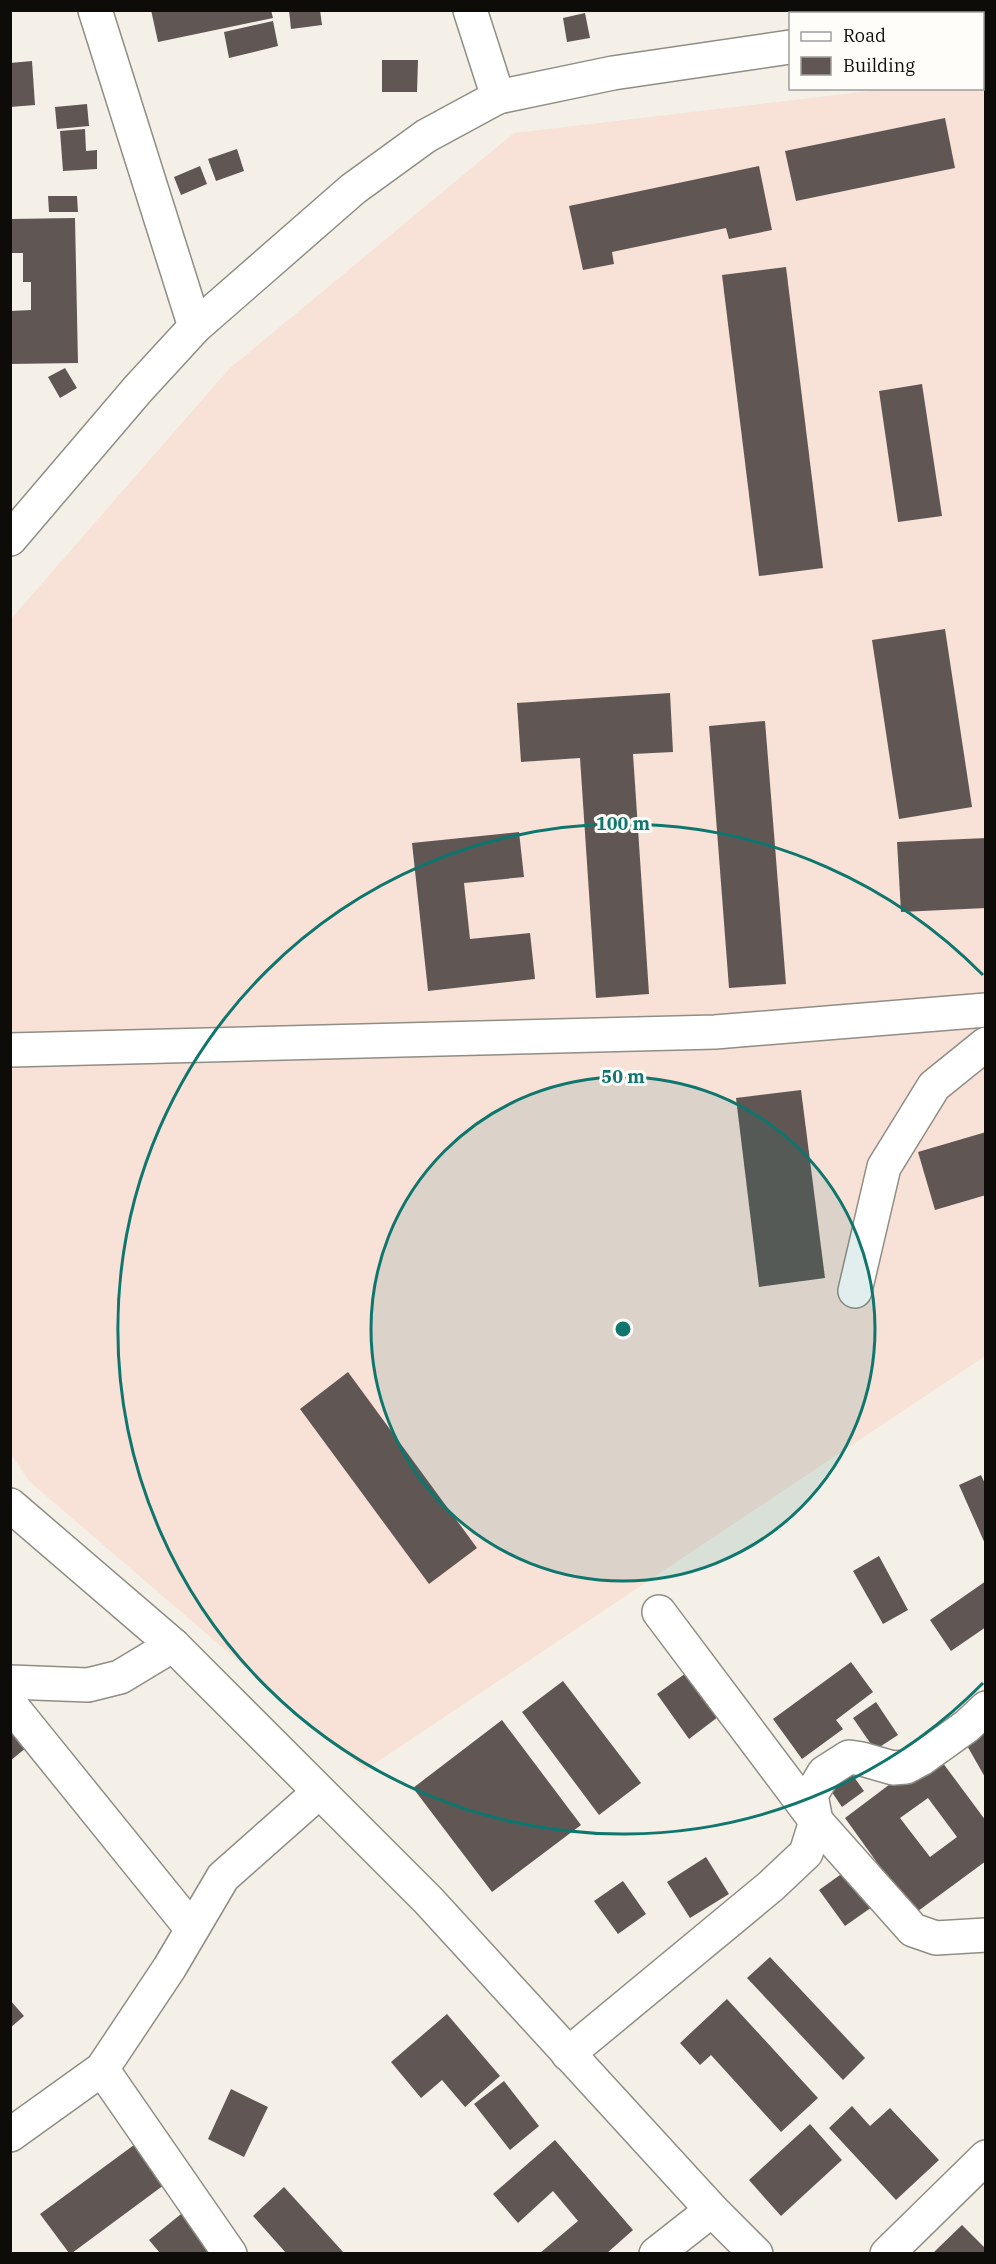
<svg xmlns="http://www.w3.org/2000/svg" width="996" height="2264" font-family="'IBM Plex Serif',serif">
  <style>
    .education { fill: #f8e1d6 }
    .building { fill: #605755; fill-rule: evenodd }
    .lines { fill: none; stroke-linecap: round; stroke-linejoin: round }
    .minor-casing { stroke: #908d84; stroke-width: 36 }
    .minor { stroke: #fff; stroke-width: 33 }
    .ring { fill: none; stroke: #0f766e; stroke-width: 3 }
    .centre { fill: #0f766e; stroke: #fffdfa; stroke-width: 3 }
    .ring-label { font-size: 18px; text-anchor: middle; font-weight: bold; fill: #0f766e; stroke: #fffdfa; stroke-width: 6; stroke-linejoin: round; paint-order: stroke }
  </style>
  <rect width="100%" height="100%" fill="#f4f0e7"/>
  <polygon class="education" points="983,77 985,77 985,1356 365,1770 29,1481 11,1454 11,619 229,369 514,133 887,89 982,88"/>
  <g class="building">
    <polygon points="151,10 271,10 273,18 158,42"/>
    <polygon points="289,10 320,10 322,25 291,29"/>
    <polygon points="585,13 590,38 567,42 563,18"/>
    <polygon points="273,21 278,46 229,58 224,32"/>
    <polygon points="382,60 418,60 417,92 382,92"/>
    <polygon points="32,61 35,105 10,107 10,63"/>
    <polygon points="87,104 89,126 57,129 55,107"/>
    <polygon points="945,118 955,168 796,201 785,151"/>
    <polygon points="85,129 86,151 97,150 97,169 63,171 60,131"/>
    <polygon points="237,149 244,171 216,181 208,159"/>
    <polygon points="200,166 207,184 181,195 174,177"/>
    <polygon points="759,166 772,230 729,239 726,228 612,252 614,264 583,270 569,206"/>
    <polygon points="48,196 77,196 78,212 49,212"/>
    <polygon points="75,218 78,363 10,364 10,311 31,310 31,282 23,282 23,253 10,253 10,219"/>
    <polygon points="786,267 823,568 759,576 722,275"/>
    <polygon points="65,368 77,388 60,398 48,377"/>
    <polygon points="922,384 942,516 898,522 879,391"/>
    <polygon points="945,629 972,807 899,819 872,640"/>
    <polygon points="670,693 673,752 633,754 649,994 596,998 580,758 521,762 517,703"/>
    <polygon points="765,721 786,984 729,988 709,726"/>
    <polygon points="519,832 524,877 464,883 470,939 530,933 535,979 428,991 412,843"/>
    <polygon points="986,838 986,908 901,912 897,842"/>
    <polygon points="801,1090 825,1278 759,1287 736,1098"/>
    <polygon points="986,1132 986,1195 935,1210 918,1152"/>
    <polygon points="348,1372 477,1548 429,1584 300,1409"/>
    <polygon points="981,1475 986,1486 986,1546 959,1485"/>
    <polygon points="879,1556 908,1610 883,1624 853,1571"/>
    <polygon points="986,1581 986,1627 951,1651 930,1620"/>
    <polygon points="851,1662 873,1692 836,1720 843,1729 802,1759 773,1719"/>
    <polygon points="686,1673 718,1717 689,1739 657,1694"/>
    <polygon points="563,1681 641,1783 599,1815 522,1712"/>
    <polygon points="876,1702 898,1735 875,1750 853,1718"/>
    <polygon points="502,1720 581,1825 492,1892 413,1788"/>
    <polygon points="986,1721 986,1779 961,1735"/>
    <polygon points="10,1728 27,1747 10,1761"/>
    <path d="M934 1751 986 1821V1861L914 1914 845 1818ZM928 1798 957 1837 930 1857 900 1818Z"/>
    <polygon points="849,1770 864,1791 842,1807 827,1785"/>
    <polygon points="706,1857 729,1894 690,1918 667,1882"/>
    <polygon points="847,1870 872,1907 845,1926 819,1890"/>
    <polygon points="623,1881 646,1914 618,1934 594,1901"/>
    <polygon points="770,1957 865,2058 843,2080 747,1978"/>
    <polygon points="727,1999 818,2098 781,2132 711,2055 700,2065 680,2043"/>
    <polygon points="10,2000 24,2016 10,2028"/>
    <polygon points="447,2014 500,2076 465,2107 442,2080 421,2098 391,2062"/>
    <polygon points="504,2081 539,2126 510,2150 474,2104"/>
    <polygon points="231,2089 268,2107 244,2157 208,2139"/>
    <polygon points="852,2106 870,2126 890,2108 939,2160 896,2200 829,2128"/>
    <polygon points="810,2124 842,2160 781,2216 749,2180"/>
    <polygon points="555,2140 633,2230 607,2253 540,2253 578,2221 553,2191 518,2223 493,2194"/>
    <polygon points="134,2145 164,2185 72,2253 69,2253 40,2214"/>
    <polygon points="284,2187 344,2253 286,2253 253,2216"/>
    <polygon points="186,2210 220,2253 160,2253 149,2240"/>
    <polygon points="962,2225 986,2249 986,2253 933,2253"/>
  </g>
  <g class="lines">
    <g class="minor-casing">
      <g id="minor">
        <polyline points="95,10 195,327"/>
        <polyline points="470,10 498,97"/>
        <polyline points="982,28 986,28"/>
        <polyline points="10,539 138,389 195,327 353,189 426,136 498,97 613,73 790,47"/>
        <polyline points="10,1050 715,1032 986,1010"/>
        <polyline points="855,1291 884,1167 934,1086 986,1044"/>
        <polyline points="10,1505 173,1645 428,1900 712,2210 756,2254"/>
        <polyline points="659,1612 816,1821 913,1930 936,1938 986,1935"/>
        <polyline points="10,1682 88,1685 120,1677 173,1645"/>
        <polyline points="10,1704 192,1929"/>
        <polyline points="568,2054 771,1886 806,1853 816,1821 811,1795 824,1773 849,1757 862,1759 893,1768 906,1767 921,1759 967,1726 986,1708"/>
        <polyline points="102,2069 230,2254"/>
        <polyline points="10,2135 102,2069 170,1967 223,1877 319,1792"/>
        <polyline points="656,2254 712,2210"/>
        <polyline points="887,2254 986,2157"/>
      </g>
    </g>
    <use href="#minor" class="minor"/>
  </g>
  <circle cx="623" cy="1329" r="252" fill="#0f766e" fill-opacity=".12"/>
  <g class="ring">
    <circle cx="623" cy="1329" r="252"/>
    <path d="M983 1683A505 505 0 1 1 983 975"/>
  </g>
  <circle cx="623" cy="1329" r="9" class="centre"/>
  <g class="ring-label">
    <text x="623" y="830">100 m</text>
    <text x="623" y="1083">50 m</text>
  </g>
  <rect width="996" height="2264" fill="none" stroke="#0d0c09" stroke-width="24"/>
  <rect x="789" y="12" width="195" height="78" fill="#fffdfa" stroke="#9e9d9a" stroke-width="1.5"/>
  <rect x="801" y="32" width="30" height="9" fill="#ffffff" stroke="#9e9d9a" stroke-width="1.5"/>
  <text x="843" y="42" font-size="18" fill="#0d0c09">Road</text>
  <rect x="801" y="57" width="30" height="18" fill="#605755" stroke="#9e9d9a" stroke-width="1.5"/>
  <text x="843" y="72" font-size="18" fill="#0d0c09">Building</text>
</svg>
